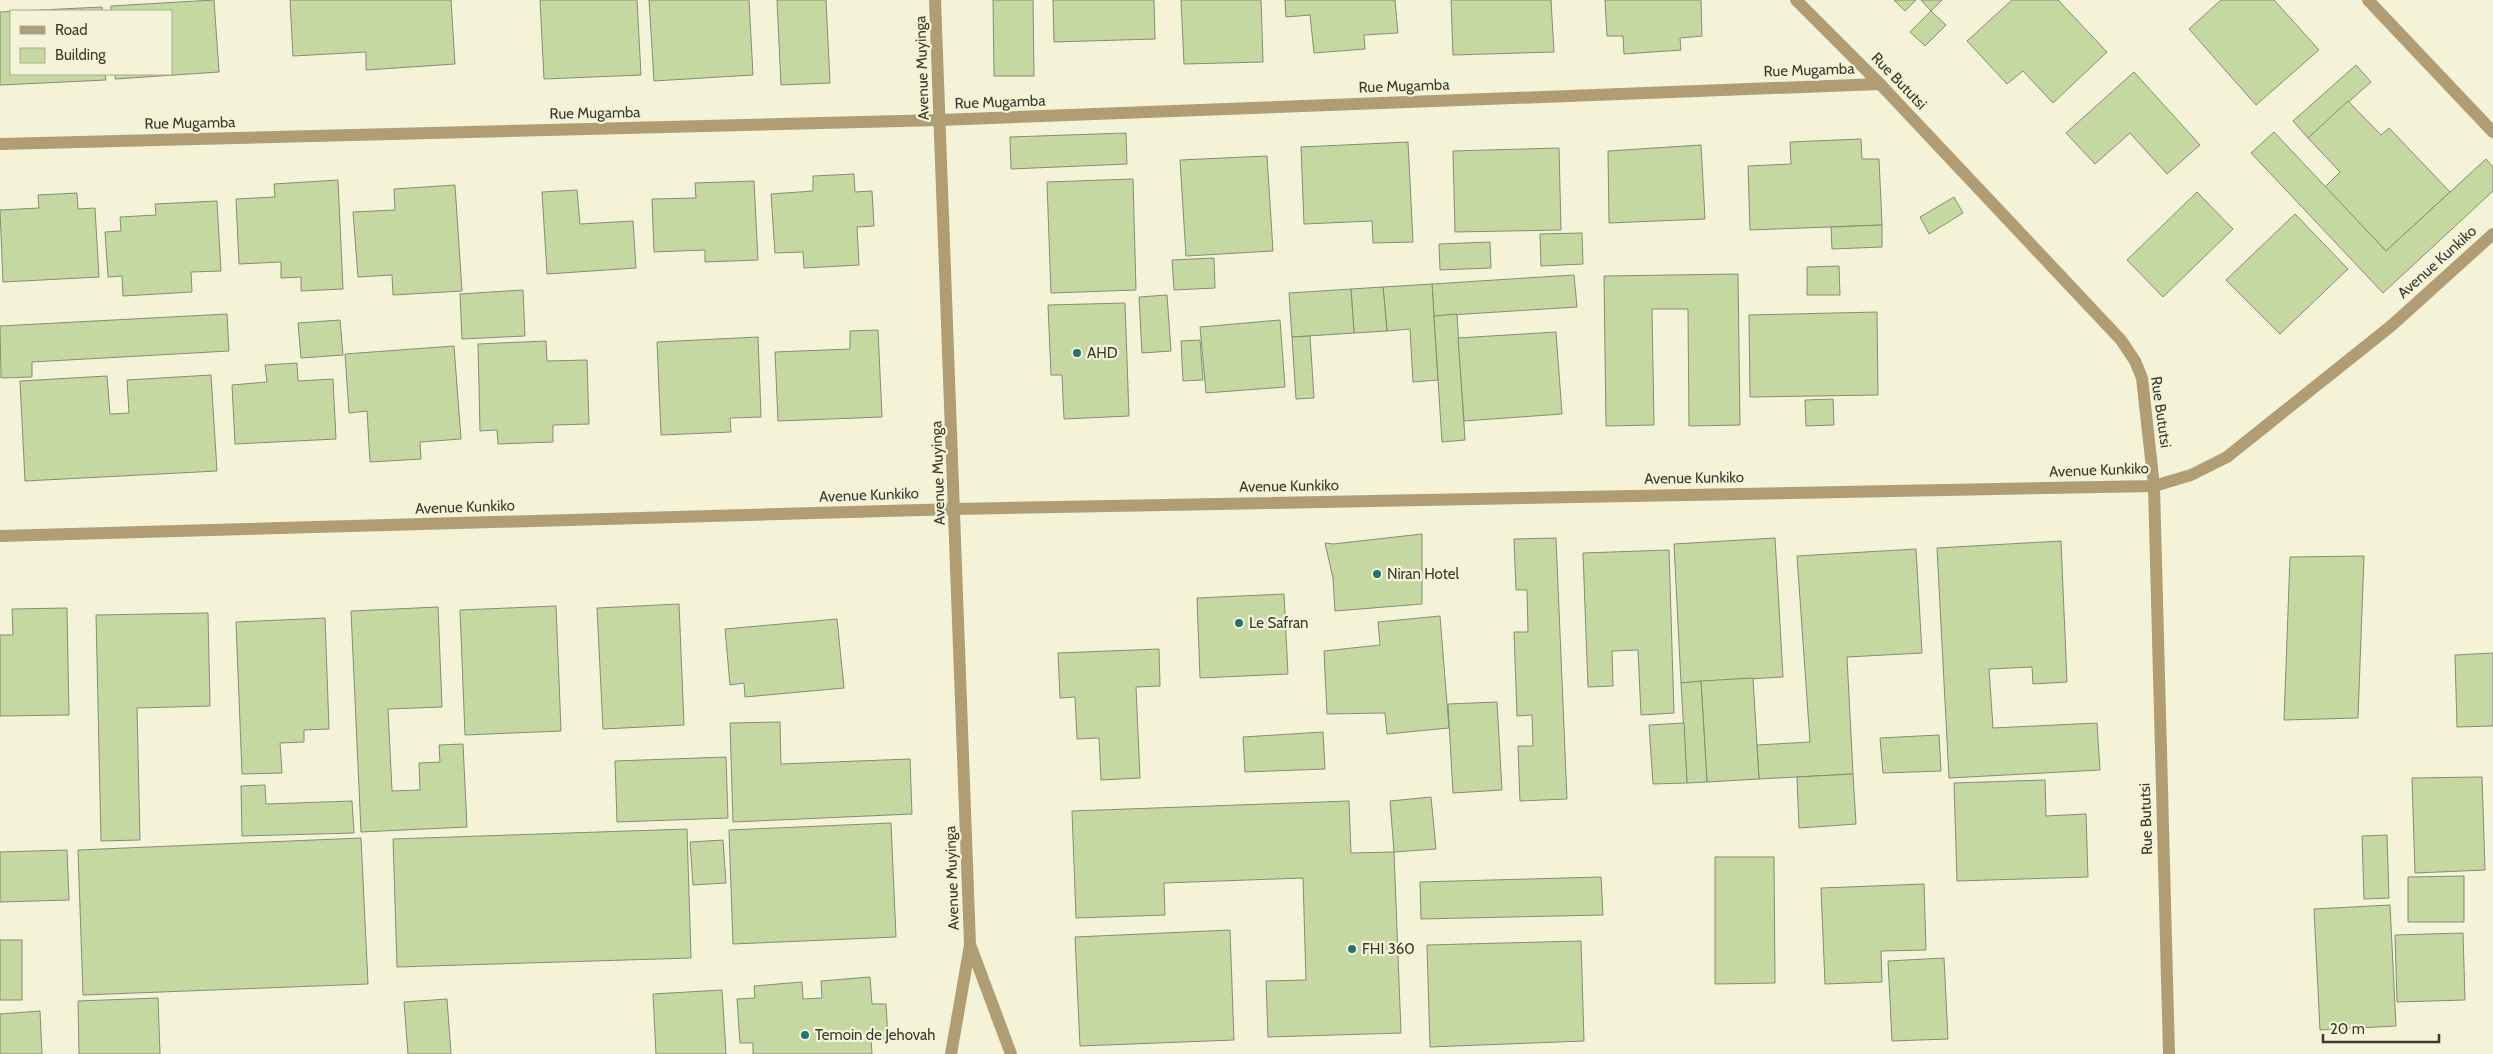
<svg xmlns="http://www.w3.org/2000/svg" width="2493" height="1054" font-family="Cabin,sans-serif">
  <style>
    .building { fill: #c5d8a1; stroke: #848d75 }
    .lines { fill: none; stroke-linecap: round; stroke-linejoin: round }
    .minor { stroke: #b09d74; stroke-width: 12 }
    .poi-dot { fill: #267173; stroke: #f4f3d8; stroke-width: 2 }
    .labels { text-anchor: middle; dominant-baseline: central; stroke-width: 4.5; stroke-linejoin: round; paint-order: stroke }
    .street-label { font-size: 15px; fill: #3a3a2f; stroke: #f4f3d8 }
    .poi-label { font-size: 15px; fill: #3a3a2f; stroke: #f4f3d8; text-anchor: start }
  </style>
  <rect width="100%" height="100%" fill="#f4f3d8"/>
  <g class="building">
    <polygon points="214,0 219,72 115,79 115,74 171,74 171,11 111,11 111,6"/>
    <polygon points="290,0 451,0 455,64 366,70 366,52 293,56"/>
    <polygon points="540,0 637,0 641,75 544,79"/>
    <polygon points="649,0 749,0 753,75 654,81"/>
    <polygon points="777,0 826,0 830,83 781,85"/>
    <polygon points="993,0 1033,0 1034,76 994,76"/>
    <polygon points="1053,0 1154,0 1155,39 1054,42"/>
    <polygon points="1181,0 1261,0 1263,62 1184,64"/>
    <polygon points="1285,0 1395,0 1398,33 1364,35 1365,49 1314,53 1310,15 1286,17"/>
    <polygon points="1451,0 1551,0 1554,52 1453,55"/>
    <polygon points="1605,0 1701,0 1702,36 1680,38 1681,50 1624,54 1623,36 1607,36"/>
    <polygon points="1894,0 1916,0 1905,11"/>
    <polygon points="1921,0 1942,0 1931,11"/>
    <polygon points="2012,0 2058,0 2107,52 2053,103 2023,71 2007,84 1967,41"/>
    <polygon points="2221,0 2274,0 2319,50 2256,105 2189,29"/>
    <polygon points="102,7 102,11 11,11 11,74 105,74 106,80 0,85 0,12"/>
    <polygon points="1931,11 1946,25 1925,46 1910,32"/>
    <polygon points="2356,65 2371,82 2308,138 2293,121"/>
    <polygon points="2134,72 2200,145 2167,174 2130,133 2095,164 2066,133"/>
    <polygon points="2348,101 2381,135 2389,128 2450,192 2386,251 2325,187 2340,172 2308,138"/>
    <polygon points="2274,132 2386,251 2486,159 2493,167 2493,191 2383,293 2251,153"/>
    <polygon points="1126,133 1127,164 1011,169 1010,137"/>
    <polygon points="1861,139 1862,159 1879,159 1882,225 1750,230 1748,166 1791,164 1790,142"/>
    <polygon points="1408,142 1413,242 1373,243 1372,221 1304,224 1301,147"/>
    <polygon points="1701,145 1705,219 1609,223 1608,151"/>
    <polygon points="1559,148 1561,230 1455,232 1453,151"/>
    <polygon points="1267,156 1273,251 1186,256 1180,160"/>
    <polygon points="854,174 855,192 872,191 874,226 857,227 859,265 804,268 803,252 775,253 771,194 813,191 813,176"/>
    <polygon points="1133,179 1136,290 1051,293 1047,182"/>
    <polygon points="338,180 343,289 301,291 301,277 281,278 281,262 239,264 236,199 275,197 274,184"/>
    <polygon points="754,181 758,260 705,262 705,250 654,252 652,199 696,198 695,183"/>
    <polygon points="455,185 462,291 393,295 392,275 358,277 353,212 395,210 394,189"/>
    <polygon points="577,190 580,224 633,221 636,268 547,274 542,192"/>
    <polygon points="2197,192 2233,229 2163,297 2127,260"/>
    <polygon points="77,193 78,209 95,208 99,277 3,282 0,210 39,208 38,195"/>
    <polygon points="1954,197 1963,213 1929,234 1920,217"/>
    <polygon points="217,201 221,271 191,272 192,292 123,296 122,276 108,277 105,232 121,231 120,217 156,215 155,204"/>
    <polygon points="2295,214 2348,269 2280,334 2226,280"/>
    <polygon points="1882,225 1882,247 1832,249 1831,227"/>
    <polygon points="1582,233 1583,264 1541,266 1540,234"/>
    <polygon points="1490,242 1491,268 1440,270 1439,244"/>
    <polygon points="1214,258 1215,288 1174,290 1172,260"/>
    <polygon points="1839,266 1840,295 1807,295 1807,267"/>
    <polygon points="1738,274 1740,425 1689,426 1688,309 1652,309 1654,425 1606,426 1604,276"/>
    <polygon points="1574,275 1577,307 1434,316 1432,284"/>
    <polygon points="1432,284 1438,380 1413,382 1410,329 1387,331 1383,287"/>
    <polygon points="1383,287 1387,331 1354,333 1351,289"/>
    <polygon points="1351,289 1354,333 1292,337 1289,293"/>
    <polygon points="523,290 525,336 462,339 460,294"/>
    <polygon points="1167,295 1171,351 1142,353 1139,297"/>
    <polygon points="1125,303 1129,416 1064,419 1062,375 1051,375 1048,305"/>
    <polygon points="1877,312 1878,395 1750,397 1749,315"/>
    <polygon points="227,314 229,351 32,362 32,377 1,378 0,326"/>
    <polygon points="1457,314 1465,440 1442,442 1434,316"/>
    <polygon points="340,320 343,355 301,358 298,323"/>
    <polygon points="1280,320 1285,387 1206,393 1200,327"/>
    <polygon points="878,330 882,417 778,421 775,352 850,349 850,331"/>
    <polygon points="1556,332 1562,414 1464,421 1458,338"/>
    <polygon points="1310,336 1314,398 1296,399 1292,337"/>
    <polygon points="758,337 761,417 730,418 731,432 661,435 657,342"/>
    <polygon points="1200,340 1203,380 1183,381 1181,341"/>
    <polygon points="546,341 547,361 587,360 589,424 553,425 553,442 498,444 497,430 480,431 478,344"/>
    <polygon points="454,346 461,439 420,442 421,459 370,462 367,411 349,413 345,354"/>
    <polygon points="297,363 298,381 333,379 336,439 235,444 232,385 267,382 265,365"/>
    <polygon points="211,375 217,471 25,481 20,381 107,376 110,414 129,413 127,380"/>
    <polygon points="1833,399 1834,425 1806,426 1805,400"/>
    <polygon points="1422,534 1422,604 1335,611 1333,578 1325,543 1333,544"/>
    <polygon points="1556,538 1567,799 1520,801 1518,746 1533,746 1532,715 1517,716 1514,632 1528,632 1527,590 1516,590 1514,539"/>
    <polygon points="1775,538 1783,677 1681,683 1674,544"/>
    <polygon points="2061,541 2067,682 2033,684 2032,667 1989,669 1993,728 2097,723 2100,770 1949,778 1937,548"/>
    <polygon points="1916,549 1922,653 1847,657 1853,774 1759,779 1757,745 1810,742 1797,556"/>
    <polygon points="1669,550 1674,713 1641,715 1638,650 1612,651 1613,686 1588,687 1583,553"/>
    <polygon points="2364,556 2358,718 2284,720 2290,557"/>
    <polygon points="1284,594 1288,674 1200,678 1197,598"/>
    <polygon points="679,604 684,725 603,729 597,608"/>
    <polygon points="556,606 561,731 465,735 460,610"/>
    <polygon points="438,607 442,707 388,709 392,791 420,790 419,763 440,762 439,745 463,744 467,827 361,832 351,611"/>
    <polygon points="67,608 69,715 0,716 0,635 13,635 12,609"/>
    <polygon points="208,613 210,706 137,708 140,840 101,841 96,615"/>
    <polygon points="1440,616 1449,728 1387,734 1385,713 1327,714 1324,651 1380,645 1378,622"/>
    <polygon points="325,618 329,729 304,730 304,742 280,743 282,773 242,774 236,622"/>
    <polygon points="837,619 844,688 745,697 744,683 730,685 725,629"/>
    <polygon points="1159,649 1160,686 1136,687 1140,778 1101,780 1099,738 1077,739 1075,697 1060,698 1058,653"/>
    <polygon points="2493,653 2493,726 2457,727 2455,655"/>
    <polygon points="1753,678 1759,779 1707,782 1701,681"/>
    <polygon points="1701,681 1707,782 1687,783 1681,683"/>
    <polygon points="1497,702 1502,790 1453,793 1448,704"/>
    <polygon points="780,722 781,764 910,759 912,814 733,822 730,723"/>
    <polygon points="1684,723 1687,783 1653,784 1649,725"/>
    <polygon points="1323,732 1325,769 1245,772 1243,737"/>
    <polygon points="1939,735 1941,771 1883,773 1880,738"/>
    <polygon points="726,757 728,818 617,822 615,761"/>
    <polygon points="1853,774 1856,824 1799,828 1797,777"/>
    <polygon points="2482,777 2485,870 2415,873 2412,778"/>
    <polygon points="2045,780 2046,816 2086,814 2088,877 1957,881 1954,783"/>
    <polygon points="265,785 266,804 352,801 354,833 242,836 241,786"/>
    <polygon points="1431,797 1436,849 1394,852 1390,801"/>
    <polygon points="1349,801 1351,853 1394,852 1401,1033 1268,1037 1266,981 1306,980 1303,878 1164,883 1165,915 1076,918 1072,811"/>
    <polygon points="891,823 896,937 733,944 729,830"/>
    <polygon points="687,829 691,958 397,967 393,839"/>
    <polygon points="2387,835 2389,898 2364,899 2362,836"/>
    <polygon points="361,838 368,984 83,995 78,850"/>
    <polygon points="723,840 726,883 693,885 690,842"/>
    <polygon points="67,850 69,900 0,902 0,852"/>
    <polygon points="1715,857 1774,857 1775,983 1715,984"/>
    <polygon points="2464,876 2464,922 2408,922 2408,877"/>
    <polygon points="1601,877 1603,915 1421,919 1420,882"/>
    <polygon points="1924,884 1926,950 1881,951 1882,982 1825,984 1821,888"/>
    <polygon points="2390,905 2396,1026 2320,1030 2314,909"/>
    <polygon points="1230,930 1234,1040 1080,1046 1075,937"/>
    <polygon points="2463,933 2465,1000 2397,1002 2395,935"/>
    <rect x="0" y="940" width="22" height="60"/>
    <polygon points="1581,941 1584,1041 1430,1047 1427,945"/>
    <polygon points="1944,958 1948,1039 1892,1041 1888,961"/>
    <polygon points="870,977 872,1004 886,1004 888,1038 871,1039 872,1054 753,1054 753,1043 740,1043 737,999 755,998 754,986 802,982 803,999 822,998 821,981"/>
    <polygon points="722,990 726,1054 656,1054 653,994"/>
    <polygon points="158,998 160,1054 79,1054 78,1001"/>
    <polygon points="447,999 451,1054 408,1054 404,1002"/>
    <polygon points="40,1011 42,1054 0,1054 0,1014"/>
  </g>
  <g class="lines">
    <g class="minor">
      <polyline points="935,0 970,945 951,1054"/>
      <polyline points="1796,0 1880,84 2121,340 2135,361 2142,378 2154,486 2169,1054"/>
      <polyline points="2368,0 2493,132"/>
      <polyline points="0,144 940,120 1880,84"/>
      <polyline points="0,536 956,509 2154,486 2191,475 2227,457 2391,326 2493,234"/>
      <polyline points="971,947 1011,1054"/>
    </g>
  </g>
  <g class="poi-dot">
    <circle cx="1077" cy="353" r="5"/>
    <circle cx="1377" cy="574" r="5"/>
    <circle cx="1239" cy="623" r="5"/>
    <circle cx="1352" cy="949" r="5"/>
    <circle cx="805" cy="1035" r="5"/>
  </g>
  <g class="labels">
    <g class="street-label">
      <text transform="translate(922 68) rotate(-92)">Avenue Muyinga</text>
      <text transform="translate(1809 70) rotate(-2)">Rue Mugamba</text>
      <text transform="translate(1899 81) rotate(46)">Rue Bututsi</text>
      <text transform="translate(1404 86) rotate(-2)">Rue Mugamba</text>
      <text transform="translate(1000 102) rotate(-2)">Rue Mugamba</text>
      <text transform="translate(595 113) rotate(-1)">Rue Mugamba</text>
      <text transform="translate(190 123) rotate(-1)">Rue Mugamba</text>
      <text transform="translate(2437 262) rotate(-42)">Avenue Kunkiko</text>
      <text transform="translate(2161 412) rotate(82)">Rue Bututsi</text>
      <text transform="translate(2099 470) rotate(-2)">Avenue Kunkiko</text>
      <text transform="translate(938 473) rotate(-92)">Avenue Muyinga</text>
      <text transform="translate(1694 478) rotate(-1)">Avenue Kunkiko</text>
      <text transform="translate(1289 486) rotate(-1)">Avenue Kunkiko</text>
      <text transform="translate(869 495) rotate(-2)">Avenue Kunkiko</text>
      <text transform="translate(465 507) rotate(-2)">Avenue Kunkiko</text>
      <text transform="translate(2146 819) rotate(-92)">Rue Bututsi</text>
      <text transform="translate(952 878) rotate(-92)">Avenue Muyinga</text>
    </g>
    <g class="poi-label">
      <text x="1087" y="353">AHD</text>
      <text x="1387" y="574">Niran Hotel</text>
      <text x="1249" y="623">Le Safran</text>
      <text x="1362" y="949">FHI 360</text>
      <text x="815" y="1035">Temoin de Jehovah</text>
    </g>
  </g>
  <rect x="10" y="10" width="162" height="65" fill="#f4f3d8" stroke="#aaa994"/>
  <rect x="20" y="26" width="25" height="8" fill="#b09d74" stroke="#aaa994"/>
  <text x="55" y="35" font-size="15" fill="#3a3a2f">Road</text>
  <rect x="20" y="48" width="25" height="15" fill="#c5d8a1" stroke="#aaa994"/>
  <text x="55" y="60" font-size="15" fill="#3a3a2f">Building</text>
  <path d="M2323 1034v8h116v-8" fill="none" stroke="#3a3a2f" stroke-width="2.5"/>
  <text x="2330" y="1034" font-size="15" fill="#3a3a2f" stroke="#f4f3d8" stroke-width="4" paint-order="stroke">20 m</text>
</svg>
